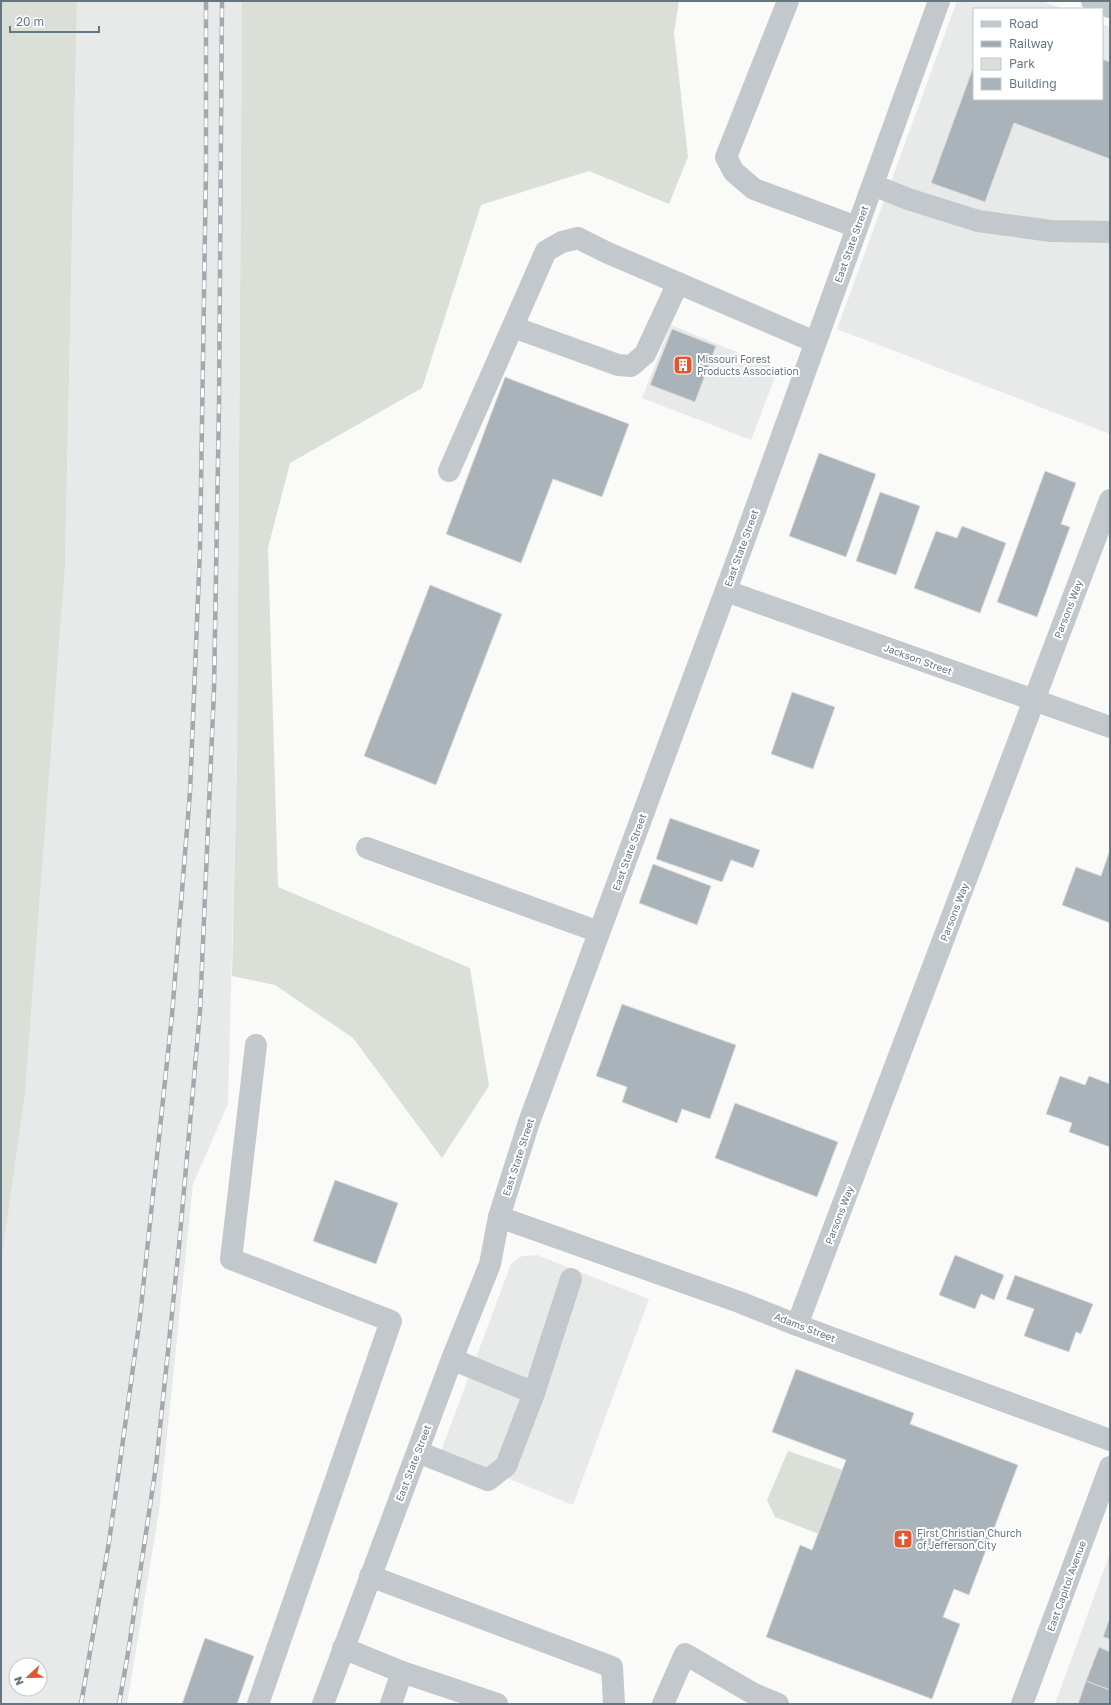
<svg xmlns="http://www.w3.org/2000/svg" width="1111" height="1705" font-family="'Golos Text',sans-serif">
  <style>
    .built { fill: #e8e9e9; fill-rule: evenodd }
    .green { fill: #dadfd7 }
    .building { fill: #aab3b9; stroke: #dcdcda }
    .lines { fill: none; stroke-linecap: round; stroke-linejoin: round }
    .minor { stroke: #c3c8cc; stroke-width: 22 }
    .rail-casing { stroke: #a2aab0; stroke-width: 4.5 }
    .rail { stroke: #fff; stroke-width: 3; stroke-dasharray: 9; stroke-linecap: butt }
    .labels { text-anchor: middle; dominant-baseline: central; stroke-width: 4; stroke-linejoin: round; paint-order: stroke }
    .street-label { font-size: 10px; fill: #657683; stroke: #fff }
    .poi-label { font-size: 10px; fill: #657683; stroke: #fff; text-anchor: start }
  </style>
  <rect width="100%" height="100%" fill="#fafaf8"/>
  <g class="built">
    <path d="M77 1H242L237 761 228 1104 193 1184 159 1512 127 1704H1V1265L25 1094 65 567ZM16 1665H40V1689H16Z"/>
    <polygon points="957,1 1042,1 1063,9 974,9 974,99 1102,99 1102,24 1110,27 1110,434 837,329"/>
    <polygon points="671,325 778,369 751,440 642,398"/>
    <polygon points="537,1255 649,1299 573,1505 441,1451 511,1264 522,1256"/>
    <polygon points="1110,1553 1110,1704 1055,1704"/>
  </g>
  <g class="green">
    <polygon points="1,1 77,1 65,567 25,1094 1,1265"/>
    <polygon points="242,1 679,1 674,33 688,157 669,204 589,171 481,205 422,388 290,463 268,548 278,887 470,968 489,1086 442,1158 353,1038 275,985 232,976 237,761"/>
    <polygon points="788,1451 843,1470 819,1534 775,1517 767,1500"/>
  </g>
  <g class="building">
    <polygon points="1102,59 1110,62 1110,159 1014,123 985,202 931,183 974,65 974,99 1102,99"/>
    <polygon points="672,329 716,346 695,402 650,385"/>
    <polygon points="505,377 629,424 602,497 553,479 521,563 446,534"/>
    <polygon points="819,453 876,474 846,557 789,536"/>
    <polygon points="1045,471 1076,483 1061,524 1070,527 1037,617 997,602"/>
    <polygon points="880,492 920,506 896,575 856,561"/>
    <polygon points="962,526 1006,543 980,613 914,588 936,531 957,538"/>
    <polygon points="430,585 502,614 436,785 364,756"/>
    <polygon points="792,692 835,707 813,769 771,754"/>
    <polygon points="670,818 760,850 753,868 731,860 722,882 656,859"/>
    <polygon points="1110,850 1110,923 1062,905 1076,867 1101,876"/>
    <polygon points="653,864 711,886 697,925 639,903"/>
    <polygon points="622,1004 736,1045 710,1119 682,1109 677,1123 622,1102 627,1087 596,1076"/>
    <polygon points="1060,1076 1085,1085 1089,1076 1110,1084 1110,1147 1069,1132 1072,1123 1046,1114"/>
    <polygon points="735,1103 838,1142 817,1197 715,1158"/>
    <polygon points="335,1180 398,1203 376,1264 313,1241"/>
    <polygon points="955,1255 1004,1275 994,1300 981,1294 975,1309 939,1295"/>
    <polygon points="1015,1275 1093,1304 1081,1334 1076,1332 1069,1352 1024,1336 1034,1309 1006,1299"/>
    <polygon points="796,1369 914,1413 910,1424 1018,1465 969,1595 954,1589 943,1617 960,1624 932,1699 766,1637 800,1545 812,1550 846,1460 772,1432"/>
    <polygon points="1110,1617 1110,1639 1103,1637"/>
    <polygon points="205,1638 254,1656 237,1704 182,1704"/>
    <polygon points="1099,1647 1110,1652 1110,1690 1086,1681"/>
    <polygon points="1086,1681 1110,1690 1110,1704 1078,1704"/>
  </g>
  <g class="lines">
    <g class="minor">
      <polyline points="788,1 726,157 734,172 754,189 857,227"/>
      <polyline points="1092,1 1110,7"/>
      <polyline points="873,185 908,199 978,221 1051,231 1110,232"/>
      <polyline points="513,327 618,365 631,366 645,354 678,283"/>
      <polyline points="449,471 546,251 562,242 578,238 608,253 815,342"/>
      <polyline points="726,591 1110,727"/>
      <polyline points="367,848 599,932"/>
      <polyline points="256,1045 231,1259 391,1321 258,1704"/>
      <polyline points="499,1217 739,1302 797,1325 1110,1440"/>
      <polyline points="797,1325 1110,500"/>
      <polyline points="534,1393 571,1279"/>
      <polyline points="418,1452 488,1480 506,1466 534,1393 452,1359"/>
      <polyline points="370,1576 612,1667 614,1704"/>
      <polyline points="343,1648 402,1672"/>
      <polyline points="323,1704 452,1359 490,1264 499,1217 529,1122 740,552 939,1"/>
      <polyline points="391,1704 402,1672 497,1704"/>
      <polyline points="663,1704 685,1654 754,1694 778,1704"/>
      <polyline points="1022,1704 1110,1467"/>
    </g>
    <g class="rail-casing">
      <g id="rail">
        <polyline points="81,1704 109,1542 140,1317 172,1015 190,792 200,549 206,168 206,1"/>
        <polyline points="119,1704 128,1653 156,1466 179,1246 200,1011 214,690 219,405 222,1"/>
      </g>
    </g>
    <use href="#rail" class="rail"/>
  </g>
  <defs>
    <g id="building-square" transform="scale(1)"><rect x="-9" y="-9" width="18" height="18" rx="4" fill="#e4572e" stroke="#fff"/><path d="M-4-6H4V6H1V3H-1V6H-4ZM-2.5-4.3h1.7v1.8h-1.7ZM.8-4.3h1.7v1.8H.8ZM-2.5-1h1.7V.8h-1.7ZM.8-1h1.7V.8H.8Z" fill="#fff"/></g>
    <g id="church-square" transform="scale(1)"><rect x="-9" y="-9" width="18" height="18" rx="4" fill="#e4572e" stroke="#fff"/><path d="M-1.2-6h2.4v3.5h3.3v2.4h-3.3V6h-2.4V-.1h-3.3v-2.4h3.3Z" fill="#fff"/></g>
  </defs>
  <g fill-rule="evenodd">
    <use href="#building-square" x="683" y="365"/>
    <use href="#church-square" x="903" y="1539"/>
  </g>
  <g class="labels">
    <g class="street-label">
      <text transform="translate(851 244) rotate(-70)">East State Street</text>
      <text transform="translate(741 548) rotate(-70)">East State Street</text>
      <text transform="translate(1068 609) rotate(-69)">Parsons Way</text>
      <text transform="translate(918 659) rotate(20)">Jackson Street</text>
      <text transform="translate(629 852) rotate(-70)">East State Street</text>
      <text transform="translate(954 912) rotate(-69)">Parsons Way</text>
      <text transform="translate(518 1157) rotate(-72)">East State Street</text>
      <text transform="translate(839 1215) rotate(-69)">Parsons Way</text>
      <text transform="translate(805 1327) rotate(21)">Adams Street</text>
      <text transform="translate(413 1463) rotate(-69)">East State Street</text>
      <text transform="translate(1066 1586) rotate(-70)">East Capitol Avenue</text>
    </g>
    <g class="poi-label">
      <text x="697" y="359">Missouri Forest<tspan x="697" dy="12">Products Association</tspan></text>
      <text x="917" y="1533">First Christian Church<tspan x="917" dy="12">of Jefferson City</tspan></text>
    </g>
  </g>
  <rect width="1111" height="1705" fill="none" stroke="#657683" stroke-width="4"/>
  <rect x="973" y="8" width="130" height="92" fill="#ffffff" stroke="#c1c8cd"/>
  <rect x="981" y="21" width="20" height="6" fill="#c3c8cc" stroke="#c1c8cd"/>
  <text x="1009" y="28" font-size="12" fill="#657683">Road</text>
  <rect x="981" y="41" width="20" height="6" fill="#a2aab0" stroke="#c1c8cd"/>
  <text x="1009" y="48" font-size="12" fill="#657683">Railway</text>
  <rect x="981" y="58" width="20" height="12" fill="#dadfd7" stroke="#c1c8cd"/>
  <text x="1009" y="68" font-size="12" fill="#657683">Park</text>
  <rect x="981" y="78" width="20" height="12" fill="#aab3b9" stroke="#c1c8cd"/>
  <text x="1009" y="88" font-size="12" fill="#657683">Building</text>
  <g transform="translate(28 1677) rotate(248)"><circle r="19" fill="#ffffff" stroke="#c1c8cd"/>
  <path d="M0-3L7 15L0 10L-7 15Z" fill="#e4572e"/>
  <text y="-6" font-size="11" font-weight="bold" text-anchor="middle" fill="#657683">N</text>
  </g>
  <path d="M10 26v6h89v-6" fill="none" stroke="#657683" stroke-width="2"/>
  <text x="16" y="26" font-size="12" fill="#657683" stroke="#ffffff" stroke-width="3" paint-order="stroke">20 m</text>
</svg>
